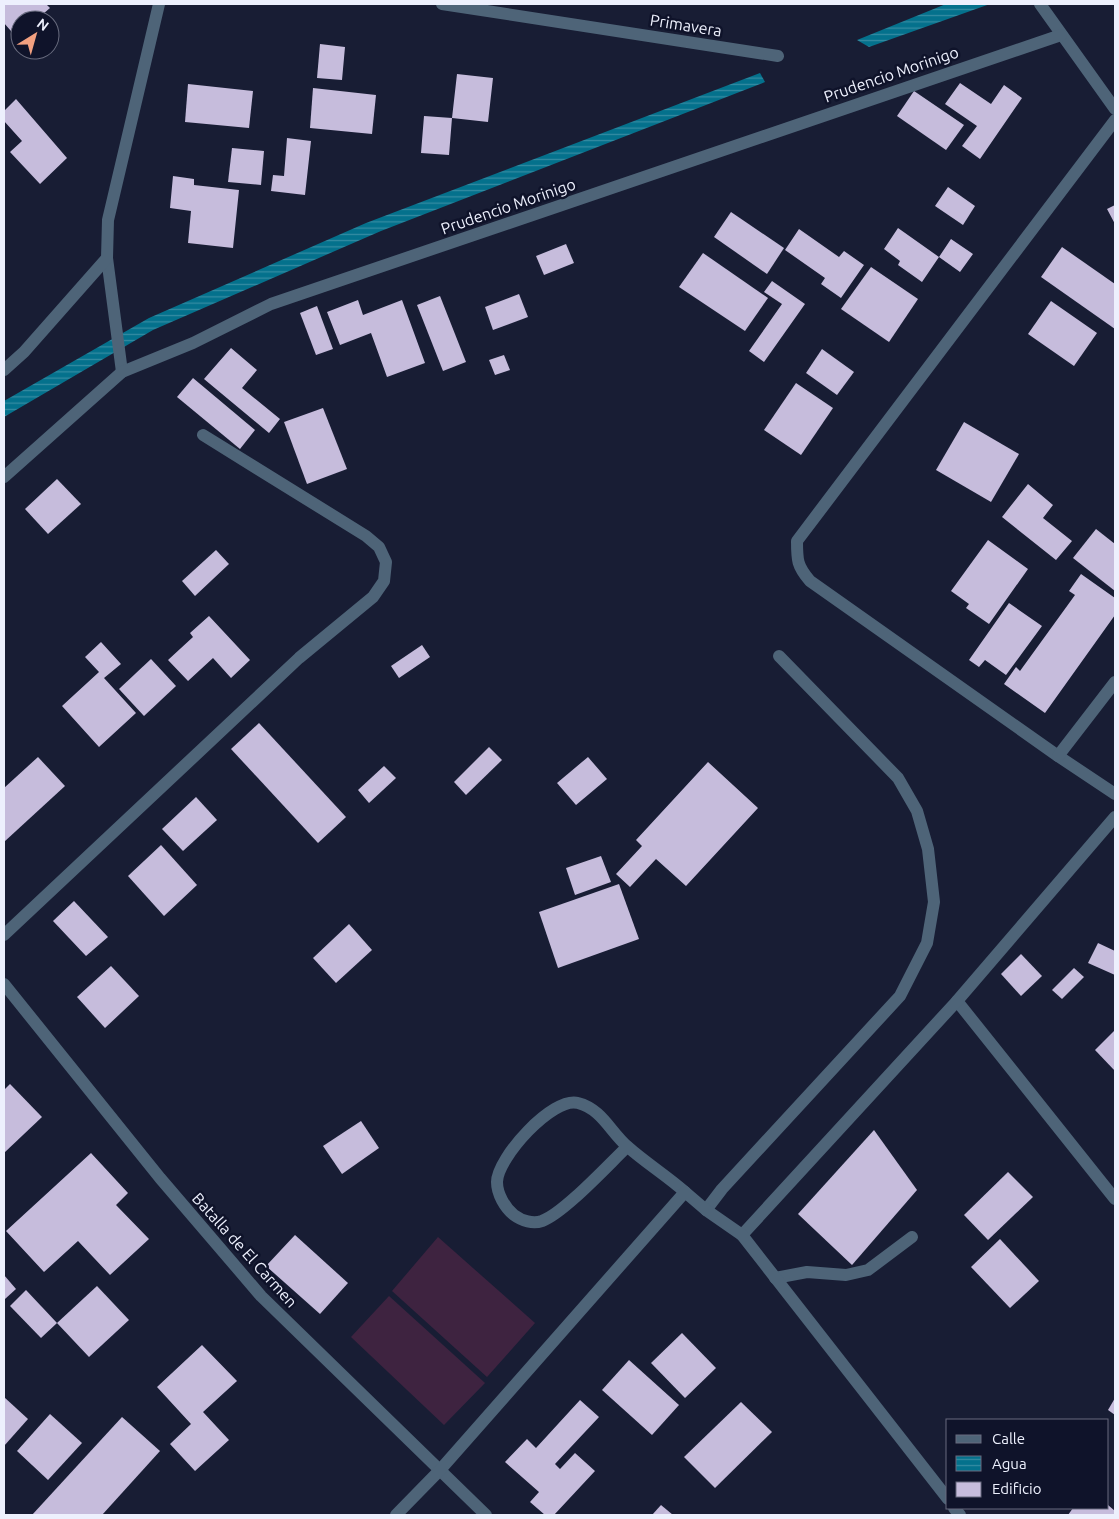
<svg xmlns="http://www.w3.org/2000/svg" width="1119" height="1519" font-family="Ubuntu,sans-serif">
  <style>
    .garden { fill: #3e2340 }
    .water { fill: url(#water-rules) }
    .building { fill: #c6bcdc }
    .lines { fill: none; stroke-linecap: round; stroke-linejoin: round }
    .minor { stroke: #4e6478; stroke-width: 12 }
    .labels { text-anchor: middle; dominant-baseline: central; stroke-width: 5; stroke-linejoin: round; paint-order: stroke }
    .street-label { font-size: 16px; fill: #edf0fd; stroke: #0f132a }
  </style>
  <defs>
    <pattern id="water-rules" width="6" height="5" patternUnits="userSpaceOnUse" patternTransform="scale(1.25)"><rect width="6" height="5" fill="#04718c"/><path d="M0 2.5h6" fill="none" stroke="#358ca3"/></pattern>
  </defs>
  <rect width="100%" height="100%" fill="#181d34"/>
  <g class="garden">
    <polygon points="438,1237 535,1323 487,1377 392,1291"/>
    <polygon points="389,1296 485,1383 444,1425 351,1337"/>
  </g>
  <g class="water">
    <polygon points="946,4 990,4 869,47 857,40"/>
    <polygon points="760,73 765,82 381,231 153,330 4,417 4,401 149,318 366,223"/>
  </g>
  <g class="building">
    <polygon points="4,4 46,4 50,8 36,20 20,20 20,35 17,38 4,23"/>
    <polygon points="320,44 345,47 342,80 317,78"/>
    <polygon points="457,74 493,78 488,122 452,118 449,155 421,153 424,116 452,118"/>
    <polygon points="960,83 991,104 1004,85 1022,98 980,159 962,146 977,126 945,104"/>
    <polygon points="188,84 253,91 249,128 185,122"/>
    <polygon points="313,88 376,95 372,134 310,128"/>
    <polygon points="914,91 964,125 946,150 897,116"/>
    <polygon points="16,99 67,158 40,184 10,152 22,141 4,121 4,111"/>
    <polygon points="287,138 311,141 305,195 271,191 273,175 284,176"/>
    <polygon points="232,148 264,151 261,185 228,182"/>
    <polygon points="173,176 194,179 194,185 239,190 233,248 188,243 191,211 170,208"/>
    <polygon points="948,187 975,206 963,225 935,206"/>
    <polygon points="1115,205 1115,224 1107,209"/>
    <polygon points="731,212 784,248 767,274 714,237"/>
    <polygon points="898,228 939,257 951,239 973,254 960,272 939,257 922,282 898,265 900,261 884,249"/>
    <polygon points="799,229 839,257 844,251 864,265 841,298 821,284 825,278 785,250"/>
    <polygon points="566,244 574,263 544,275 536,256"/>
    <polygon points="1062,247 1115,284 1115,329 1041,277"/>
    <polygon points="703,253 768,298 745,331 679,287"/>
    <polygon points="871,267 918,299 889,342 841,309"/>
    <polygon points="772,281 805,304 764,362 749,351 782,304 764,292"/>
    <polygon points="519,294 528,317 493,330 485,307"/>
    <polygon points="440,296 466,362 443,371 417,305"/>
    <polygon points="358,300 363,315 402,300 425,363 387,377 371,333 340,345 327,312"/>
    <polygon points="1051,301 1097,333 1074,366 1028,334"/>
    <polygon points="317,306 333,349 316,355 300,313"/>
    <polygon points="231,348 257,370 242,388 280,419 269,433 204,379"/>
    <polygon points="822,349 854,372 837,395 806,373"/>
    <polygon points="504,355 510,370 495,375 489,360"/>
    <polygon points="193,378 255,430 240,449 177,397"/>
    <polygon points="796,383 833,408 801,455 764,430"/>
    <polygon points="323,408 347,469 307,484 284,422"/>
    <polygon points="964,422 1019,454 991,502 936,470"/>
    <polygon points="57,479 81,504 48,534 25,509"/>
    <polygon points="1028,484 1053,505 1043,518 1072,541 1056,560 1002,517"/>
    <polygon points="1096,529 1115,544 1115,591 1073,558"/>
    <polygon points="988,540 1028,569 989,624 966,608 969,604 951,591"/>
    <polygon points="216,550 229,564 195,596 182,581"/>
    <polygon points="1081,574 1115,598 1115,615 1045,713 1004,684 1016,667 1020,671 1075,595 1069,591"/>
    <polygon points="1009,603 1042,626 1006,675 985,660 979,667 969,660"/>
    <polygon points="209,616 250,660 231,678 213,658 188,681 168,660 193,637 190,633"/>
    <polygon points="101,642 121,664 104,678 136,713 99,747 62,706 99,672 85,657"/>
    <polygon points="422,645 430,657 399,678 391,666"/>
    <polygon points="151,659 176,686 144,716 119,689"/>
    <polygon points="259,723 346,817 318,843 231,749"/>
    <polygon points="489,747 502,760 466,795 454,782"/>
    <polygon points="38,757 65,786 4,842 4,788"/>
    <polygon points="588,757 607,779 576,805 557,783"/>
    <polygon points="708,762 758,808 686,886 656,859 630,887 616,874 642,846 636,840"/>
    <polygon points="384,766 396,778 369,803 358,790"/>
    <polygon points="196,797 217,820 183,851 162,829"/>
    <polygon points="161,845 197,885 164,916 128,876"/>
    <polygon points="601,856 611,882 575,895 566,868"/>
    <polygon points="619,884 639,939 558,968 539,912"/>
    <polygon points="74,901 108,937 86,956 53,921"/>
    <polygon points="349,924 372,950 336,983 313,958"/>
    <polygon points="1098,943 1115,951 1115,975 1088,963"/>
    <polygon points="1021,954 1042,976 1021,996 1001,974"/>
    <polygon points="111,966 139,996 105,1028 77,997"/>
    <polygon points="1074,968 1084,977 1062,999 1052,990"/>
    <polygon points="1115,1030 1115,1071 1095,1050"/>
    <polygon points="10,1084 42,1117 4,1153 4,1090"/>
    <polygon points="361,1121 379,1148 342,1174 323,1146"/>
    <polygon points="874,1130 917,1190 852,1265 798,1214"/>
    <polygon points="91,1153 128,1193 116,1205 149,1239 110,1275 78,1241 44,1272 6,1231"/>
    <polygon points="1008,1172 1033,1197 988,1240 964,1215"/>
    <polygon points="295,1235 348,1283 320,1314 266,1266"/>
    <polygon points="1000,1239 1039,1281 1010,1308 971,1267"/>
    <polygon points="4,1275 16,1289 5,1299 4,1298"/>
    <polygon points="97,1286 129,1320 89,1357 57,1323"/>
    <polygon points="26,1290 57,1323 41,1338 10,1306"/>
    <polygon points="682,1333 716,1368 685,1398 651,1363"/>
    <polygon points="202,1345 237,1381 203,1412 229,1440 195,1471 170,1444 191,1424 157,1387"/>
    <polygon points="629,1360 679,1405 652,1435 602,1390"/>
    <polygon points="4,1397 28,1419 4,1446"/>
    <polygon points="1115,1398 1115,1415 1108,1410"/>
    <polygon points="580,1400 599,1417 555,1464 560,1469 575,1453 595,1471 554,1515 545,1515 530,1502 539,1492 505,1462 527,1439 536,1448"/>
    <polygon points="741,1402 772,1432 715,1488 684,1457"/>
    <polygon points="50,1414 82,1443 48,1480 17,1451"/>
    <polygon points="122,1417 160,1451 102,1515 32,1515"/>
    <polygon points="661,1505 673,1515 652,1515"/>
    <polygon points="1108,1505 1115,1511 1115,1515 1068,1515 1073,1508 1108,1508"/>
  </g>
  <g class="lines">
    <g class="minor">
      <polyline points="442,4 778,56"/>
      <polyline points="1040,4 1115,109"/>
      <path d="M1115 120 797 541C797 560 797 566 810 581L1058 756 1115 794"/>
      <polyline points="107,258 122,372"/>
      <polyline points="4,370 24,352 107,258 108,220 159,4"/>
      <polyline points="4,477 122,372 193,343 271,304 1061,35"/>
      <polyline points="1058,756 1115,682"/>
      <polyline points="4,935 299,658 373,597 384,581 386,562 379,547 366,536 203,435"/>
      <polyline points="4,984 160,1178 261,1296 486,1515"/>
      <polyline points="957,1001 1115,1199"/>
      <path d="M627 1147C609 1164 564 1213 542 1221 533 1224 522 1221 514 1215 505 1208 497 1194 497 1182 497 1158 553 1096 578 1103 602 1109 611 1133 628 1147 646 1163 667 1176 685 1192"/>
      <polyline points="706,1210 722,1189 900,996 927,943 934,902 928,849 917,811 898,778 779,656"/>
      <polyline points="742,1235 957,1001 1115,817"/>
      <polyline points="775,1278 807,1272 846,1275 868,1270 912,1237"/>
      <polyline points="954,1508 960,1515"/>
      <polyline points="396,1515 440,1470 685,1192 706,1210 742,1235 948,1499"/>
    </g>
  </g>
  <g class="labels">
    <g class="street-label">
      <text transform="translate(686 25) rotate(9)">Primavera</text>
      <text transform="translate(891 74) rotate(-19)">Prudencio Morinigo</text>
      <text transform="translate(508 206) rotate(-19)">Prudencio Morinigo</text>
      <text transform="translate(245 1250) rotate(48)">Batalla de El Carmen</text>
    </g>
  </g>
  <rect width="1119" height="1519" fill="none" stroke="#edf0fd" stroke-width="10"/>
  <rect x="946" y="1419" width="162" height="90" fill="#0f132a" stroke="#686b7e"/>
  <rect x="956" y="1435" width="25" height="8" fill="#4e6478" stroke="#686b7e"/>
  <text x="992" y="1444" font-size="15" fill="#edf0fd">Calle</text>
  <rect x="956" y="1456" width="25" height="15" fill="url(#water-rules)" stroke="#686b7e"/>
  <text x="992" y="1469" font-size="15" fill="#edf0fd">Agua</text>
  <rect x="956" y="1482" width="25" height="15" fill="#c6bcdc" stroke="#686b7e"/>
  <text x="992" y="1494" font-size="15" fill="#edf0fd">Edificio</text>
  <g transform="translate(35 35) rotate(37)"><circle r="24" fill="#0f132a" stroke="#686b7e"/>
  <path d="M0-4L9 19L0 12L-9 19Z" fill="#f2a080"/>
  <text y="-8" font-size="14" font-weight="bold" text-anchor="middle" fill="#edf0fd">N</text>
  </g>
</svg>
